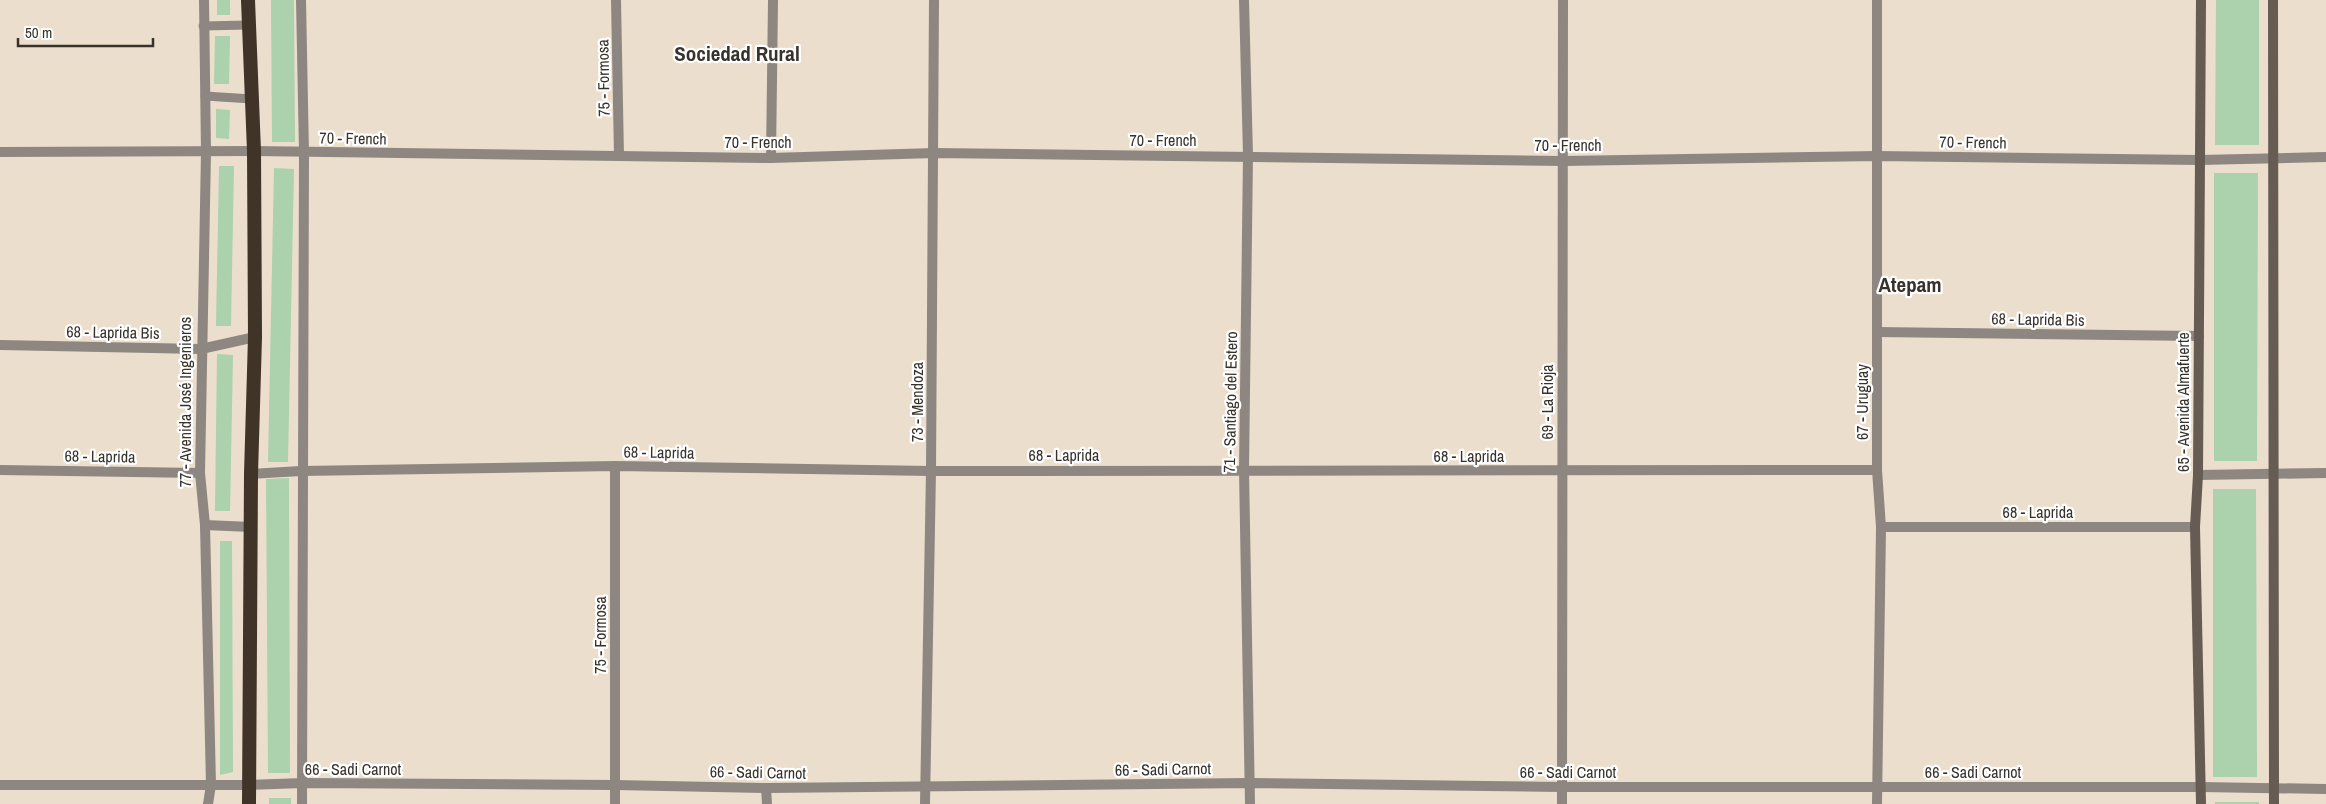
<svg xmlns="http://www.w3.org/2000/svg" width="2326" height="804" font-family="'Archivo Narrow',sans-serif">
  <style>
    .green { fill: #acd1ad }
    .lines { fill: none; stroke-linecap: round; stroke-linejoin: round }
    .service { stroke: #8e8781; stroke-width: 9 }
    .minor { stroke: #8e8781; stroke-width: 10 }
    .secondary { stroke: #675c54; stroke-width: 10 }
    .trunk { stroke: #403328; stroke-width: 14 }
    .labels { text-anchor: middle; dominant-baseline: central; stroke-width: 4.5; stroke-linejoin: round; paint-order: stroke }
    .street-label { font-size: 16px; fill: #37322b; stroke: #fff }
    .district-label { font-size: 21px; font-weight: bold; fill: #37322b; stroke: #fff }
  </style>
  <rect width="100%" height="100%" fill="#ebdecc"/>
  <g class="green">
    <rect x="217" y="0" width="13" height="15"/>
    <polygon points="271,0 294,0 295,142 272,142"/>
    <polygon points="2216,0 2259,0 2259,145 2215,145"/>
    <polygon points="215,36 230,36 229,84 214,84"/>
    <polygon points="216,109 230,110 229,139 216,138"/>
    <polygon points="219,166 234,166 231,326 216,326"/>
    <polygon points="274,168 294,169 288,462 268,462"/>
    <polygon points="2214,173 2258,173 2257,461 2214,461"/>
    <polygon points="217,354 233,355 230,511 215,511"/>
    <polygon points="289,478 290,773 268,773 266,479"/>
    <polygon points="2213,489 2256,489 2257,777 2213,777"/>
    <polygon points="220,541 232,541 233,772 220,775"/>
    <rect x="269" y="798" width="22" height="6"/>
    <rect x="2215" y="802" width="44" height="2"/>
  </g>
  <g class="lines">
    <g class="service">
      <polyline points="203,26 248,25"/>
      <polyline points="205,96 252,99"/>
    </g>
    <g class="minor">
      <polyline points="204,0 206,152 200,473 205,525 211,785 208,804"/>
      <polyline points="301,0 304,153 302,804"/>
      <polyline points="616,0 619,156"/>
      <polyline points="1244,0 1248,155 1244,470 1250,804"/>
      <polyline points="1877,0 1877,470 1881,527 1877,804"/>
      <polyline points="0,152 254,151 771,158 934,153 1563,161 1877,156 2200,160 2326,157"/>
      <polyline points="771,158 773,0"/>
      <polyline points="1877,332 2199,336"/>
      <polyline points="0,345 201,349 255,337"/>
      <polyline points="615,466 615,804"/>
      <polyline points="0,470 200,473"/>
      <polyline points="251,474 301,471 615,466 931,471 1877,470"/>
      <polyline points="2198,475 2326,473"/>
      <polyline points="205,525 251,527"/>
      <polyline points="1881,527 2195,527"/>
      <polyline points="0,785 249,785 303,783 615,785 766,788 1249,783 1562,787 2201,787 2326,789"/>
      <polyline points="766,788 767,804"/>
      <polyline points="925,804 931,471 934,0"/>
      <polyline points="1562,804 1563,0"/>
    </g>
    <g class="secondary">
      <polyline points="2273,0 2274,804"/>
      <polyline points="2201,804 2195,527 2198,475 2201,0"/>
    </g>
    <polyline class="trunk" points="248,0 254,151 255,337 251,474 249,804"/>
  </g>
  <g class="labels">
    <g class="street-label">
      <text transform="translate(603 78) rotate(-91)">75 - Formosa</text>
      <text transform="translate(353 138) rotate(1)">70 - French</text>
      <text x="1163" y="140">70 - French</text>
      <text x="758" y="142">70 - French</text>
      <text transform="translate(1973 142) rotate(1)">70 - French</text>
      <text x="1568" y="145">70 - French</text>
      <text transform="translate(2038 319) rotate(1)">68 - Laprida Bis</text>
      <text transform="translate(113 332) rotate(1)">68 - Laprida Bis</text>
      <text transform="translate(185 402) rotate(-90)">77 - Avenida José Ingenieros</text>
      <text transform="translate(917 402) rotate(-90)">73 - Mendoza</text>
      <text transform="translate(1230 402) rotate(-89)">71 - Santiago del Estero</text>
      <text transform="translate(1547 402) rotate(-90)">69 - La Rioja</text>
      <text transform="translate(1862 402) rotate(-90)">67 - Uruguay</text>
      <text transform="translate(2183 402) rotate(-90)">65 - Avenida Almafuerte</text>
      <text transform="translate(659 452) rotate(1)">68 - Laprida</text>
      <text x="1064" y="455">68 - Laprida</text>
      <text transform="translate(100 456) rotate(1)">68 - Laprida</text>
      <text x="1469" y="456">68 - Laprida</text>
      <text x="2038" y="512">68 - Laprida</text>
      <text transform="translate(600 635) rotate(-90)">75 - Formosa</text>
      <text x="353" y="769">66 - Sadi Carnot</text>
      <text transform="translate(1163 769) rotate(-1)">66 - Sadi Carnot</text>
      <text transform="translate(758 772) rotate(1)">66 - Sadi Carnot</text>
      <text x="1568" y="772">66 - Sadi Carnot</text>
      <text x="1973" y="772">66 - Sadi Carnot</text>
    </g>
    <g class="district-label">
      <text x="737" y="53">Sociedad Rural</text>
      <text x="1910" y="284">Atepam</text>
    </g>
  </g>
  <path d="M18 38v8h135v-8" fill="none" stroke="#37322b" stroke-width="2.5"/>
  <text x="25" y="38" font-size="15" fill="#37322b" stroke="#ffffff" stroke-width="4" paint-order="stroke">50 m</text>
</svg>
